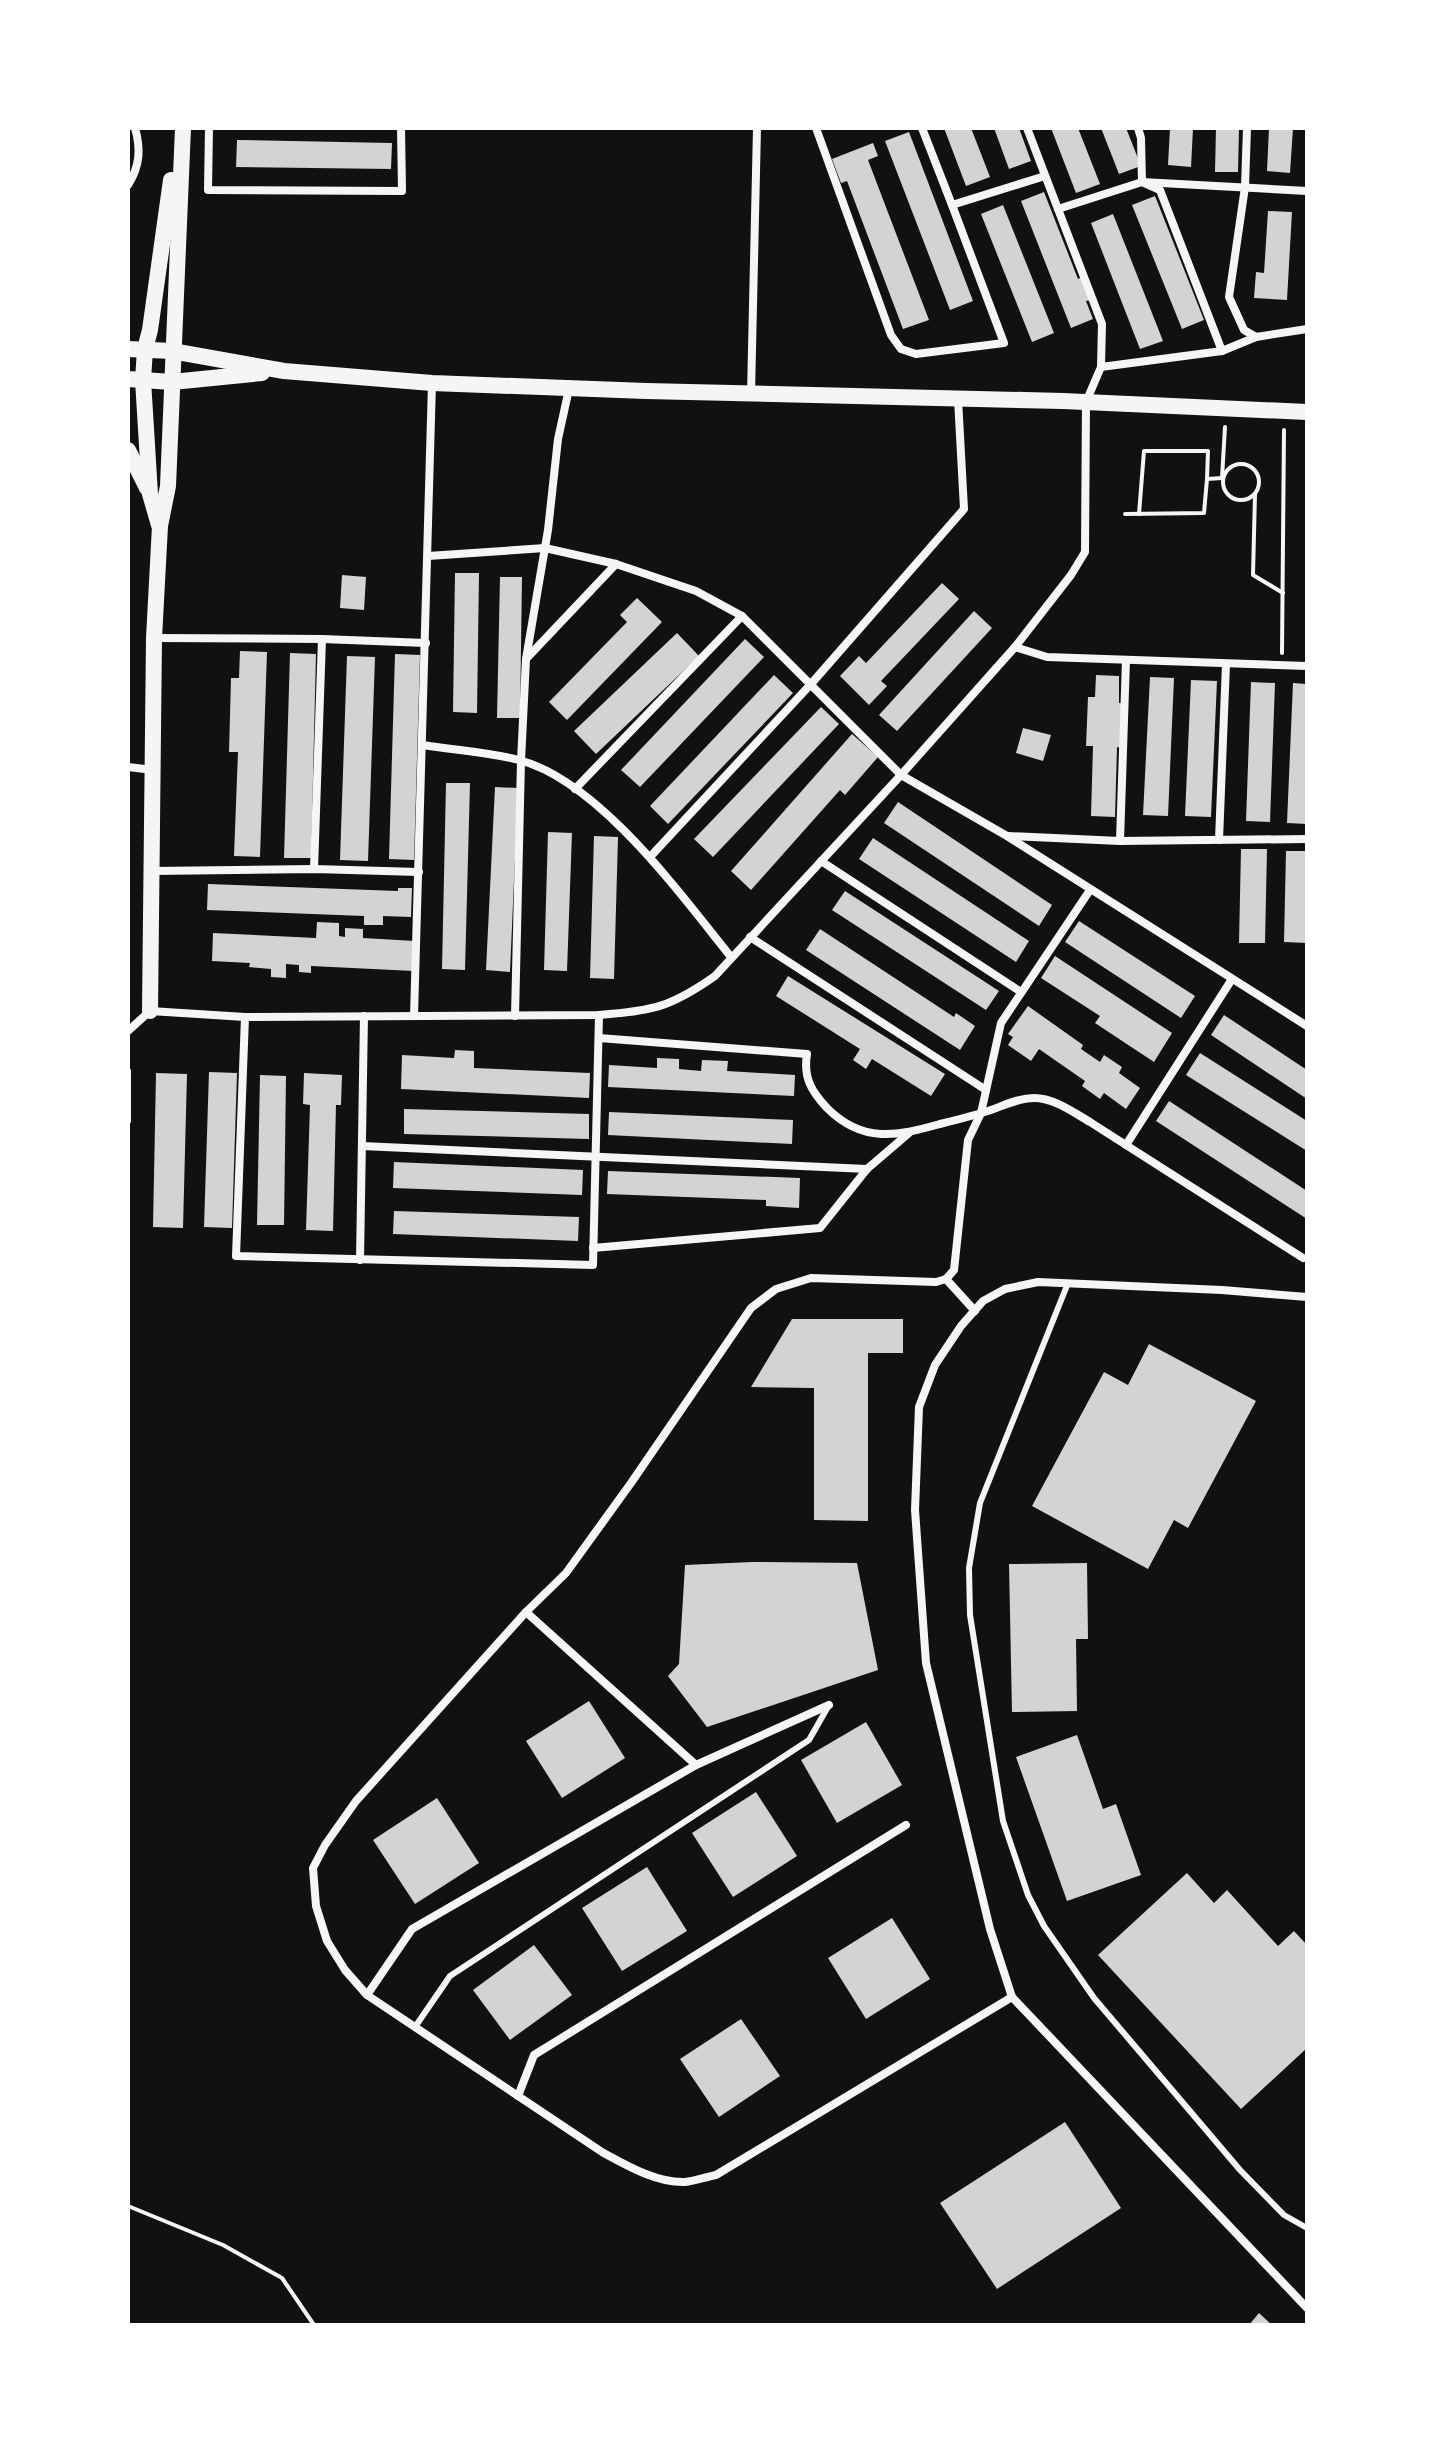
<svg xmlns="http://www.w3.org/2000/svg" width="1435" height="2453" font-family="'Fira Sans',sans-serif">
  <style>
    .building { fill: #d3d3d3 }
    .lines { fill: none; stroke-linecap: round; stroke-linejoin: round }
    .path { stroke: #f5f5f5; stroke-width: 4 }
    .service { stroke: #f5f5f5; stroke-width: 6 }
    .minor { stroke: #f5f5f5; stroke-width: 8 }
    .secondary { stroke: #f5f5f5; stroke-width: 16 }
  </style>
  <rect width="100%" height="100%" fill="#111"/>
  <g class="building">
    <polygon points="944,128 971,128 990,177 966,186"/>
    <polygon points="994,128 1019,128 1031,161 1009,169"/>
    <polygon points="1051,128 1078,128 1100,184 1076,193"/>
    <polygon points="1101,128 1126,128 1141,166 1119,174"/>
    <polygon points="1170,128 1193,128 1191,167 1168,165"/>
    <polygon points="1216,128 1239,128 1238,172 1215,172"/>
    <polygon points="1269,128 1293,128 1290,173 1267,171"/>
    <polygon points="909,132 973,301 950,310 885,141"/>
    <polygon points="237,140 392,143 391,169 236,167"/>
    <polygon points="873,143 878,156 868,160 929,320 903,329 847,181 841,183 832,159"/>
    <polygon points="1044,192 1078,279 1082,277 1091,300 1086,301 1093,319 1071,328 1021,201"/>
    <polygon points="1155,196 1204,320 1182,329 1132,205"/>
    <polygon points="1003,205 1054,333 1032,342 981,214"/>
    <polygon points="1268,211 1292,212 1287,300 1254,298 1256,272 1264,273"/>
    <polygon points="1113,214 1163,341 1140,349 1091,223"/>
    <polygon points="455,573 479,573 477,713 453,712"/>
    <polygon points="342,575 366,577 364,610 340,608"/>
    <polygon points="500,577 522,577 520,718 497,718"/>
    <polygon points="942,583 959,599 881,681 887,686 869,705 840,676 859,656 866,663"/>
    <polygon points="637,598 662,622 567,720 549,702 627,622 620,615"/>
    <polygon points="974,611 992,628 897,731 879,715"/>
    <polygon points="677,633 699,656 596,754 574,731"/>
    <polygon points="745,639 764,657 640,787 621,770"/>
    <polygon points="240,651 267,652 260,857 234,856 238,752 229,752 231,678 239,678"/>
    <polygon points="290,653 316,654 311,858 284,858"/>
    <polygon points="395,654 420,655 414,860 389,859"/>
    <polygon points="347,656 375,657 368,861 340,860"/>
    <polygon points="774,675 793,693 668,824 650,806"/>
    <polygon points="1096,675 1119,676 1119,703 1124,703 1122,748 1117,747 1115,817 1091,816 1093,746 1086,746 1088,697 1095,697"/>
    <polygon points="1150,677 1174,678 1168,816 1143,815"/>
    <polygon points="1191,680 1217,681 1211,817 1185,816"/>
    <polygon points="1251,682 1275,683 1270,822 1246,821"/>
    <polygon points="1293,683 1307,684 1307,824 1287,823"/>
    <polygon points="821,707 839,724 713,857 694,839"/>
    <polygon points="1023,728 1051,735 1043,761 1016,753"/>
    <polygon points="852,734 878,757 845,795 840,790 751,890 731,871"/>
    <polygon points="446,783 470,783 465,970 442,969"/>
    <polygon points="495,787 518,788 510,972 486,970"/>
    <polygon points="898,802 1052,905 1039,926 884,823"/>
    <polygon points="548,832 572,833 567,971 544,970"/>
    <polygon points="594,836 618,837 614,979 590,978"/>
    <polygon points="873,838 1029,941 1016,962 859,859"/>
    <polygon points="1241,849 1267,849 1265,943 1239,943"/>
    <polygon points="1286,851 1307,851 1307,943 1284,942"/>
    <polygon points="208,884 398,891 398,888 412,888 411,917 383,916 383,925 364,925 364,916 207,910"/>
    <polygon points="845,891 999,991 986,1010 832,910"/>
    <polygon points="1079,921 1195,996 1181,1018 1065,942"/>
    <polygon points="317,922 339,923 339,936 345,937 345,928 363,929 363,938 415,941 414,971 311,966 311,973 299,972 299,965 286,964 286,978 271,977 271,969 249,967 250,963 212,961 213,933 316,938"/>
    <polygon points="820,929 954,1017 956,1013 975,1026 960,1050 806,950"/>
    <polygon points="1055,956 1172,1033 1154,1062 1095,1023 1100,1016 1041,978"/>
    <polygon points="788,976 945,1074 931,1096 872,1059 866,1069 853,1060 860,1049 776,996"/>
    <polygon points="1028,1006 1083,1045 1081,1049 1100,1062 1104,1055 1122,1067 1119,1073 1140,1088 1126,1109 1104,1093 1100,1099 1082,1086 1085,1081 1039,1049 1031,1061 1008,1045 1013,1037 1008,1034"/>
    <polygon points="1224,1015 1307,1070 1307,1099 1211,1035"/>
    <polygon points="455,1050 474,1051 474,1068 590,1073 589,1098 401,1089 402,1055 454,1058"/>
    <polygon points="1200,1053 1307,1121 1307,1151 1186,1075"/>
    <polygon points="657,1058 679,1059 679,1069 701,1071 702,1060 728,1061 727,1071 795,1075 794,1096 608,1087 609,1065 657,1068"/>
    <polygon points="209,1072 237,1073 232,1228 204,1227"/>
    <polygon points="156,1073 187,1074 183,1228 153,1227"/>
    <polygon points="304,1073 342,1075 341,1105 336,1105 333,1231 306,1230 310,1105 303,1104"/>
    <polygon points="260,1075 286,1076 284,1225 257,1225"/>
    <polygon points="1169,1101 1307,1191 1307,1219 1156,1121"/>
    <polygon points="404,1109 589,1114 589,1139 404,1134"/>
    <polygon points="609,1112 793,1120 792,1144 608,1135"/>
    <polygon points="394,1162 583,1170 582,1195 393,1188"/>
    <polygon points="608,1171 800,1178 799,1208 766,1206 766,1200 607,1194"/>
    <polygon points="394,1211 579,1217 578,1241 393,1234"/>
    <polygon points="792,1319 903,1319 903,1353 868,1353 868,1521 814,1520 814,1388 751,1387"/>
    <polygon points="1149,1344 1256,1401 1188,1528 1174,1520 1148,1569 1032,1506 1104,1372 1128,1385"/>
    <polygon points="752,1562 857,1563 878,1670 707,1727 668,1676 679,1664 685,1565"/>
    <polygon points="1087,1563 1088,1639 1076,1639 1077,1711 1012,1712 1009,1564"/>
    <polygon points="589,1701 625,1758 562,1798 526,1741"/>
    <polygon points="866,1722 902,1785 837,1823 801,1760"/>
    <polygon points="1077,1735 1103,1809 1116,1804 1141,1875 1067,1901 1016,1757"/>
    <polygon points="756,1792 797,1856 733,1897 692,1833"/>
    <polygon points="437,1798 479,1863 415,1904 373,1840"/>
    <polygon points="647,1867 687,1931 622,1971 582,1908"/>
    <polygon points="1187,1873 1214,1903 1227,1890 1278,1946 1294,1931 1307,1945 1307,2048 1241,2109 1098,1955"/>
    <polygon points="892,1918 930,1979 866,2019 828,1958"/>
    <polygon points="534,1945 572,1995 510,2040 473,1990"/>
    <polygon points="741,2019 780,2076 719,2117 680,2059"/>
    <polygon points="1065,2122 1121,2208 997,2289 940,2203"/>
    <polygon points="1259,2313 1272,2325 1249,2325"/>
  </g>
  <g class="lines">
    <g class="path">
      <circle cx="1241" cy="482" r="18"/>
      <polyline points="1255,494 1253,575 1283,593"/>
      <polyline points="1125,514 1204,513 1207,479 1222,478 1225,427"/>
      <polyline points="1139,514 1144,451 1208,451 1207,479"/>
      <polyline points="1282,653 1284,430"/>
      <polyline points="128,2206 223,2245 282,2278 314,2325"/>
    </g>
    <g class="service">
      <polyline points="128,1071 128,1121"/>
      <polyline points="1068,1283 980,1503 969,1568 970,1615 1003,1821 1028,1895 1044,1926 1094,1998 1240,2170 1284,2215 1307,2228"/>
      <polyline points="415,2027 450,1976 809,1740 829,1705"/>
    </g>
    <g class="minor">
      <polyline points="209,128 208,190 402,191 401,128"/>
      <polyline points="816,128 891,335 901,349 916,354 1004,343 952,205"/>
      <polyline points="922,128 952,205 1045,176"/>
      <polyline points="1138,128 1141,138 1142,182"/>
      <polyline points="1247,128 1245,187 1229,297 1244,330 1256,337 1307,329"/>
      <path d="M128 185C140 166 141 149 135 128"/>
      <polyline points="1058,209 1142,182 1307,191"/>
      <polyline points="1222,351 1256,337"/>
      <polyline points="1101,367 1222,351 1160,190 1142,182"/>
      <polyline points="751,394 757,128"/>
      <polyline points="428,556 545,548 616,564 696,591 742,616 901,775 1007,836 1307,1026"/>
      <polyline points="154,638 322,639 426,643"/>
      <polyline points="1015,647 1047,657 1307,666"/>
      <polyline points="526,659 548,530 558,439 569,389"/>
      <path d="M423 745C454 750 488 752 519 760 599 781 681 895 731 957"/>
      <polyline points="128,767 153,770"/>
      <polyline points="575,789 742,616"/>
      <polyline points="1008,836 1120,841 1307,839"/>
      <polyline points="1219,840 1226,664"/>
      <polyline points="1120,841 1126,660"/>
      <polyline points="650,857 811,684 964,509 958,399"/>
      <polyline points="821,861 1021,992"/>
      <polyline points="314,869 322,639"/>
      <polyline points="152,871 314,869 419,872"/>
      <polyline points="750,937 986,1090"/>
      <polyline points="414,1016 432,383"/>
      <polyline points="515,1016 521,761 526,659 616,564"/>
      <polyline points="245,1017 236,1256 593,1265 599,1015"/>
      <path d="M128 1031 150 1011 245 1017 599 1015C653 1011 671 1007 715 976L901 775 1015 647 1071 575 1085 552 1086 402 1101 367 1102 324 1027 128"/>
      <path d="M599 1038 807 1054C803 1078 812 1092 827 1108 863 1144 897 1136 940 1124 956 1120 972 1116 988 1111 1003 1106 1018 1098 1034 1098 1054 1098 1073 1112 1090 1122L1303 1258"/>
      <polyline points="1126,1145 1232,979"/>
      <polyline points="362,1146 867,1169"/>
      <polyline points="593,1248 820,1228 867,1169 909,1133"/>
      <polyline points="360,1260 364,1016"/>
      <polyline points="946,1279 975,1311"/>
      <polyline points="1307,1297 1222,1290 1038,1282 1005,1289 983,1301 961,1326 935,1365 919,1407 915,1510 926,1663 990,1929 1012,1997 1307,2308"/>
      <polyline points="696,1765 829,1705"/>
      <polyline points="367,1995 412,1929 696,1765 526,1612"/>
      <path d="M1012 1997 716 2175C706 2177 695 2181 685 2182 656 2183 626 2165 602 2152L367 1995 345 1970 327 1941 316 1906 313 1868 325 1845 356 1801 526 1612 566 1573 631 1483 751 1308 776 1289 811 1278 936 1282 946 1279 954 1270 968 1140 981 1113 1001 1023 1090 890"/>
      <polyline points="518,2096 534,2055 906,1825"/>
    </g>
    <g class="secondary">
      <polyline points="128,349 172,351 284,371 432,383 646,391 1063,401 1307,412"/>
      <polyline points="128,379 172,382 262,373"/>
      <polyline points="128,450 147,488"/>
      <polyline points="159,525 150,494 143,380 145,349 150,330 171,180"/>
      <polyline points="150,1011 154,638 160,526 168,486 183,128"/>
    </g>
  </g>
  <rect width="1435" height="2453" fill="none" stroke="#ffffff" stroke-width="260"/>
</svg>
